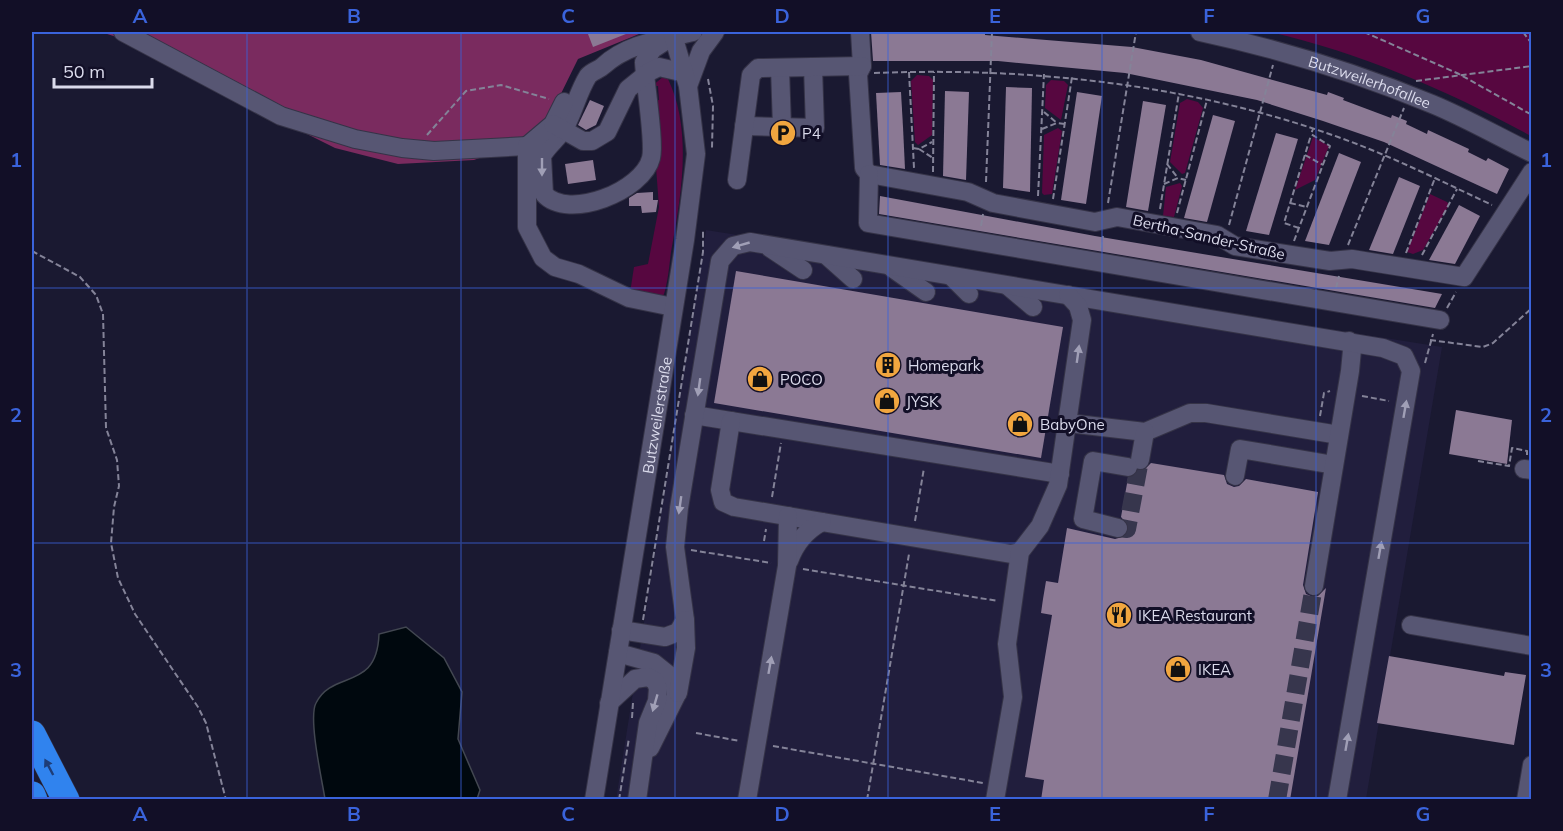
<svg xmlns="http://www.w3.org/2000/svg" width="1563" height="831" font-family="Mulish,sans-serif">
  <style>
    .built { fill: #211e3d }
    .green { fill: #570740 }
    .forest { fill: #7a2b5f }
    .water { fill: #00080e; stroke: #424751; stroke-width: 1.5 }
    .building { fill: #8b7994 }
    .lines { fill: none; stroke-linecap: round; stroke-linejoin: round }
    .minor-tunnel { stroke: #37364d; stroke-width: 18; stroke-dasharray: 18 9; stroke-linecap: butt }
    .minor-casing { stroke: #353347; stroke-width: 20 }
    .highway-casing { stroke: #353347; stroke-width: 28 }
    .path { stroke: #848398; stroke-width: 2; stroke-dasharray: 6 3; stroke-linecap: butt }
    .minor { stroke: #575673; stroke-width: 18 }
    .highway { stroke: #3083ee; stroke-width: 27 }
    .oneway { fill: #a09fb6 }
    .oneway2 { fill: #1e3d77 }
    .grid { fill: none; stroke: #3a63db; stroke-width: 1.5; stroke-opacity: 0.55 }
    .labels { text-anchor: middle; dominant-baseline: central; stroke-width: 6; stroke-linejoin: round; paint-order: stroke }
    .street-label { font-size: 15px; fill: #dbdbec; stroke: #120f27 }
    .poi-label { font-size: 15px; fill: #dbdbec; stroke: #120f27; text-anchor: start }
    .neatline { fill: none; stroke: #3a63db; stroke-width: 2 }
    .grid-label { font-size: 20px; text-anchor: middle; font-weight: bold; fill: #3a63db }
  </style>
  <rect width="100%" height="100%" fill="#1a1931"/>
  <polygon class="built" points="706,230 1442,347 1366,799 616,800"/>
  <g class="green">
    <path d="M1270 32H1531V136C1449 91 1361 53 1270 32Z"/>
    <polygon points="917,75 929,76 933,80 932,135 918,145 915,142 911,81"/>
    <path d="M663 77 668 79C693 131 681 197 671 252 669 267 668 283 663 297L630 293 634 267 648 264 659 207 651 101 659 100 658 86H652Z"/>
    <polygon points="1051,80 1064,81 1068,85 1061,120 1045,108 1046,85"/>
    <polygon points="1187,99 1198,102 1203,108 1185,173 1182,174 1170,162 1180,103"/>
    <polygon points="1058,128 1062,131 1052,194 1044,195 1042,193 1044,135"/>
    <polygon points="1313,137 1329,146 1315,180 1295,190"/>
    <polygon points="1180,183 1182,186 1174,217 1163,216 1166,187"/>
    <polygon points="1430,194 1447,202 1449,205 1423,250 1413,254 1407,252"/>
  </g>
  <polygon class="forest" points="101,32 644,32 578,59 549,118 526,141 474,160 398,164 335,148 249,105 141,45"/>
  <path class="water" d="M406 627 444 658 462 692 458 739 480 790 477 799H325C322 780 308 718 316 703 333 669 377 692 379 634Z"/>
  <g class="building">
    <polygon points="593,32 631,32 593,47 588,34"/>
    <polygon points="871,32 985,32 985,35 1132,47 1201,60 1327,95 1328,92 1344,98 1343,100 1391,118 1392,115 1407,121 1406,124 1427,134 1428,130 1469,149 1468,152 1486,161 1488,158 1509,169 1497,194 1384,142 1323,121 1257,100 1125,73 998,61 873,61"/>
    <polygon points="1006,87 1032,88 1030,192 1003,188"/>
    <polygon points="945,91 969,92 966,180 943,176"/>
    <polygon points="901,92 903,127 905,169 880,165 876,93"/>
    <polygon points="1077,92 1102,96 1086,204 1061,200"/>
    <polygon points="590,100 604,106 596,125 586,130 578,125"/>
    <polygon points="1143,101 1166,105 1148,211 1126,207"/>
    <polygon points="1213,115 1235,121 1207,222 1184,218"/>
    <polygon points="1276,133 1298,139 1269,235 1246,231"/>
    <polygon points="1339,153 1361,162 1329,245 1305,241"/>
    <polygon points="593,160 596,180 568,184 565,164"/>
    <polygon points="1399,177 1420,186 1393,254 1369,250"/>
    <polygon points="653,192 653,200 658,200 656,212 642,213 641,206 629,206 629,198 637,193"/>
    <polygon points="880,196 1095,236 1442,294 1435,308 879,214"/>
    <polygon points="1459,205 1480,216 1455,264 1429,260"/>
    <polygon points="736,271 1063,327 1041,458 714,403"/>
    <polygon points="1456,410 1512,420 1507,464 1449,454"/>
    <polygon points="1151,463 1224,475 1227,484 1234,487 1239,486 1246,479 1318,492 1303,585 1306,594 1313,597 1318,596 1326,588 1290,800 1041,800 1044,780 1025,777 1052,615 1041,613 1043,599 1046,581 1058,583 1067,528 1115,539 1126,536 1129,526 1121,517 1128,478 1144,470"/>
    <polygon points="1389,656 1504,676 1505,672 1526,675 1514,745 1377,723"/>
  </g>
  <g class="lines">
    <g class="minor-tunnel">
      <polyline points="1118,528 1127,529 1140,460"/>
      <polyline points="1277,800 1314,586"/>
    </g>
    <g class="minor-casing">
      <g id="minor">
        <polyline points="123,32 281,116 355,139 402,148 434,151 527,146"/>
        <polyline points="860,32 862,66 858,74 864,168 869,174 968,192 993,203 1095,222 1117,217 1217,235 1235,246 1330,261 1352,259 1464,277 1532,172"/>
        <path id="s1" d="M1200 32C1279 49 1357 73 1432 104 1466 118 1499 137 1532 153"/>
        <path d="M673 36 653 49 644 62C645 83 655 143 651 158 643 191 568 221 544 194L542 156C548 145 559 138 565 127 574 111 578 92 588 76 592 71 599 70 603 66 628 43 661 40 693 32"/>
        <polyline points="780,68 782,127"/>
        <polyline points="688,86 701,51 715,32"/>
        <polyline points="564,102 553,124 527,146 527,227 543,258 555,267 579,274 629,298 673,307"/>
        <polyline points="553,124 583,141 592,141 607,132 628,89 649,72 659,67 685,73"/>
        <polyline points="744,126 815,128 813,67"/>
        <polyline points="869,174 868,223 1440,320"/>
        <polyline points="737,180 751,75 758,68 862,66"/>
        <polyline points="770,248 803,270"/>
        <polyline points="826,255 853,279"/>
        <polyline points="892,268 926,292"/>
        <polyline points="951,276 969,294"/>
        <polyline points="1008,286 1033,307"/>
        <polyline points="694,415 1060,474"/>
        <polyline points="731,421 720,490 723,502 734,507 1011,554 1020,552"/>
        <polyline points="1068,423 1145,432 1190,413 1206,413 1339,435"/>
        <polyline points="1140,460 1145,432"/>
        <polyline points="1524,469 1532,470"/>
        <polyline points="1235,476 1240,449 1334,465"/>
        <polyline points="1118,528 1083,519 1093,461 1128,467"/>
        <path d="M789 561C795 544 805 531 822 522"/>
        <polyline points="1314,586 1350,371 1352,350 1349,341"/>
        <polyline points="1411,625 1532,646"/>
        <polyline points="621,630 665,637 678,632 685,620 675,547 679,508 720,261 733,246 750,242 1383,348 1404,356 1411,371 1337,800"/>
        <polyline points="618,653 654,663 674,679 676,696 650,748"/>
        <polyline points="678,693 686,648 685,620"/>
        <polyline points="609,703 635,679 648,677 655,681 658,688 657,701 648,723 637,800"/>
        <path id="s2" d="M594 800 685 240 696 154 688 86 672 32"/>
        <polyline points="747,800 787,566 788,516"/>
        <polyline points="995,800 1013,697 1007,644 1020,552 1040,526 1058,485 1082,320 1078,306 1068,295"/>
        <polyline points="1526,800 1532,765"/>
      </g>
    </g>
    <g class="highway-casing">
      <g id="highway">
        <polyline points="32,734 66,800"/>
        <polyline points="32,795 34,800"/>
      </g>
    </g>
    <g class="path">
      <polyline points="1364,32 1459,74 1532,115"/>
      <polyline points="1523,32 1532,44"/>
      <polyline points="909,72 914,168"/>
      <path d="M874 73C1032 67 1189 84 1338 137 1391 156 1441 181 1492 205"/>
      <polyline points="708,79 713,106 712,148"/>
      <polyline points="1416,81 1532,66"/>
      <polyline points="1044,112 1057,123"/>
      <polyline points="1042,129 1057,123 1065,124"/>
      <polyline points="427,135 466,91 501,85 549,99"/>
      <polyline points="913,148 919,149 932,142"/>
      <polyline points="919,149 933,158"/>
      <polyline points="1305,155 1323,165"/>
      <polyline points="1167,164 1178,178"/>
      <polyline points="933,172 934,72"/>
      <polyline points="986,182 992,32"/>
      <polyline points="1164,184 1178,178 1186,180"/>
      <polyline points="1038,196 1044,74"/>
      <polyline points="1053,199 1072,77"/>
      <polyline points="1108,203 1136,32"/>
      <polyline points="1290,203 1307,207"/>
      <polyline points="1160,209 1179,93"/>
      <polyline points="1177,213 1207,100"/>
      <polyline points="1229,225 1273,65"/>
      <polyline points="981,226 983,214"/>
      <polyline points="1299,228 1284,223 1311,135"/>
      <polyline points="1294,241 1330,146 1311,134 1313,129"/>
      <polyline points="1348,245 1404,108"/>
      <polyline points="1101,248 1103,236"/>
      <polyline points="32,251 80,277 96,295 103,314 106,428 117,460 119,486 114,507 111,543 118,578 135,614 198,707 206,723 226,800"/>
      <polyline points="1406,253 1435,178"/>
      <polyline points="1422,255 1457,189"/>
      <polyline points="1336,288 1339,276"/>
      <polyline points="1447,308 1456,292"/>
      <polyline points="1430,340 1483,347 1493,343 1532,308"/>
      <polyline points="1425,363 1433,334"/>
      <polyline points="1362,396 1389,401"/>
      <polyline points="1320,416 1324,393 1330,391"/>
      <polyline points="1478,461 1509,466 1512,448 1527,451 1527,455"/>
      <polyline points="772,497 781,443"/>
      <polyline points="915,521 924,468"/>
      <polyline points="764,541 766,529"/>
      <polyline points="691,550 771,563"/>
      <polyline points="803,569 998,601"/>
      <polyline points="643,620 703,252 703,231"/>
      <polyline points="632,718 633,703"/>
      <polyline points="696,733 740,741"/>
      <polyline points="773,746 983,783"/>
      <polyline points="619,800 629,738"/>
      <polyline points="867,800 909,554"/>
    </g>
    <use href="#minor" class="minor"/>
    <use href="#highway" class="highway"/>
  </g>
  <defs><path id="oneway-solid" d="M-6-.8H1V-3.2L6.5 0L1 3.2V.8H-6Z" transform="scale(1.5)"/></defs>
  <g class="oneway">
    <use href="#oneway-solid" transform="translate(542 167) rotate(90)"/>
    <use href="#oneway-solid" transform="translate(741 245) rotate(164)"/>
    <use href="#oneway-solid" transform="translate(1078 354) rotate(-82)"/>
    <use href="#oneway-solid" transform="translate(699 387) rotate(98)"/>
    <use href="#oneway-solid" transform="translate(1405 409) rotate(-80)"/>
    <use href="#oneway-solid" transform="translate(680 505) rotate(98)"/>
    <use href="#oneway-solid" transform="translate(1380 550) rotate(-80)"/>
    <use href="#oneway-solid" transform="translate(770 665) rotate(-80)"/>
    <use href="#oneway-solid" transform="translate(655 703) rotate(106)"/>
    <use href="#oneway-solid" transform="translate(1347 742) rotate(-80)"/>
  </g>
  <use class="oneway2" href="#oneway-solid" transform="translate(49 767) rotate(-118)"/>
  <path class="grid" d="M247 32V800M461 32V800M675 32V800M888 32V800M1102 32V800M1316 32V800M32 288H1532M32 543H1532"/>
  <defs>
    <g id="parking-disc" transform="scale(1.35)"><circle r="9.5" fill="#f1a63f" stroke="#120f27"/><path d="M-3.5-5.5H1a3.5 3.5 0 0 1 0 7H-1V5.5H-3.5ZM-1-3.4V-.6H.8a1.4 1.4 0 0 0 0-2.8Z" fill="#111"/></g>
    <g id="building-disc" transform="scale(1.35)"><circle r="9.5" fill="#f1a63f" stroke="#120f27"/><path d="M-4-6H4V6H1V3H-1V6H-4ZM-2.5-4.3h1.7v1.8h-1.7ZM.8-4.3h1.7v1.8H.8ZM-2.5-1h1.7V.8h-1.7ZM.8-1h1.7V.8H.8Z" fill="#111"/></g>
    <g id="shop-disc" transform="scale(1.35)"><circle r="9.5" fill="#f1a63f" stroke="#120f27"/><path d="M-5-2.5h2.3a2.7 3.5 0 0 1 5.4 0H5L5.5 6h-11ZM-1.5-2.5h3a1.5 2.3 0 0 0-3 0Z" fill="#111"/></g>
    <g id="restaurant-disc" transform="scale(1.35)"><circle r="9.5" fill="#f1a63f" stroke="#120f27"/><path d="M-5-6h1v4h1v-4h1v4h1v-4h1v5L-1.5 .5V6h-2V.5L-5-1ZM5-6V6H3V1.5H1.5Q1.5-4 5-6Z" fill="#111"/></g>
  </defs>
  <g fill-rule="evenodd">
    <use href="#parking-disc" x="783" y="133"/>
    <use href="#building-disc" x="888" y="365"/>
    <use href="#shop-disc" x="760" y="379"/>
    <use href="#shop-disc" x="887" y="401"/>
    <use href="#shop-disc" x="1020" y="424"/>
    <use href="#restaurant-disc" x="1119" y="615"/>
    <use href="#shop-disc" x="1178" y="669"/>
  </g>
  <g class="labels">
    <g class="street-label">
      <text stroke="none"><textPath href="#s1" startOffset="177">Butzweilerhofallee</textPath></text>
      <text transform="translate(1209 237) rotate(13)">Bertha-Sander-Straße</text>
      <text stroke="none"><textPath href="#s2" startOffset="390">Butzweilerstraße</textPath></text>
    </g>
    <g class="poi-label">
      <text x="802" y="133">P4</text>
      <text x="908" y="365">Homepark</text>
      <text x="780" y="379">POCO</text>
      <text x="906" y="401">JYSK</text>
      <text x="1040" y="424">BabyOne</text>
      <text x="1138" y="615">IKEA Restaurant</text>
      <text x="1198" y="669">IKEA</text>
    </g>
  </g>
  <rect width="1563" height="831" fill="none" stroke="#120f27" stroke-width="66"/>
  <path d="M54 78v9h98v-9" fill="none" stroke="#dbdbec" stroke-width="3"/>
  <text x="63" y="78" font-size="18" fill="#dbdbec" stroke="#120f27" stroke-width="4.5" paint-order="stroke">50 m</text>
  <rect x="33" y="33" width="1497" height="765" class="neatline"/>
  <g class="grid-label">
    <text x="140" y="23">A</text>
    <text x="354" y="23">B</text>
    <text x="568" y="23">C</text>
    <text x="782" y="23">D</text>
    <text x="995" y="23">E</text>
    <text x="1209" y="23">F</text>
    <text x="1423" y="23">G</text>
    <text x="16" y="167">1</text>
    <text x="1546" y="167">1</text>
    <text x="16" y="422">2</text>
    <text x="1546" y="422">2</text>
    <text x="16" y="677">3</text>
    <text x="1546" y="677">3</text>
    <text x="140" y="821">A</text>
    <text x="354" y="821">B</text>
    <text x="568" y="821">C</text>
    <text x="782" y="821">D</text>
    <text x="995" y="821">E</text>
    <text x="1209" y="821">F</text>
    <text x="1423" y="821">G</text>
  </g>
</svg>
